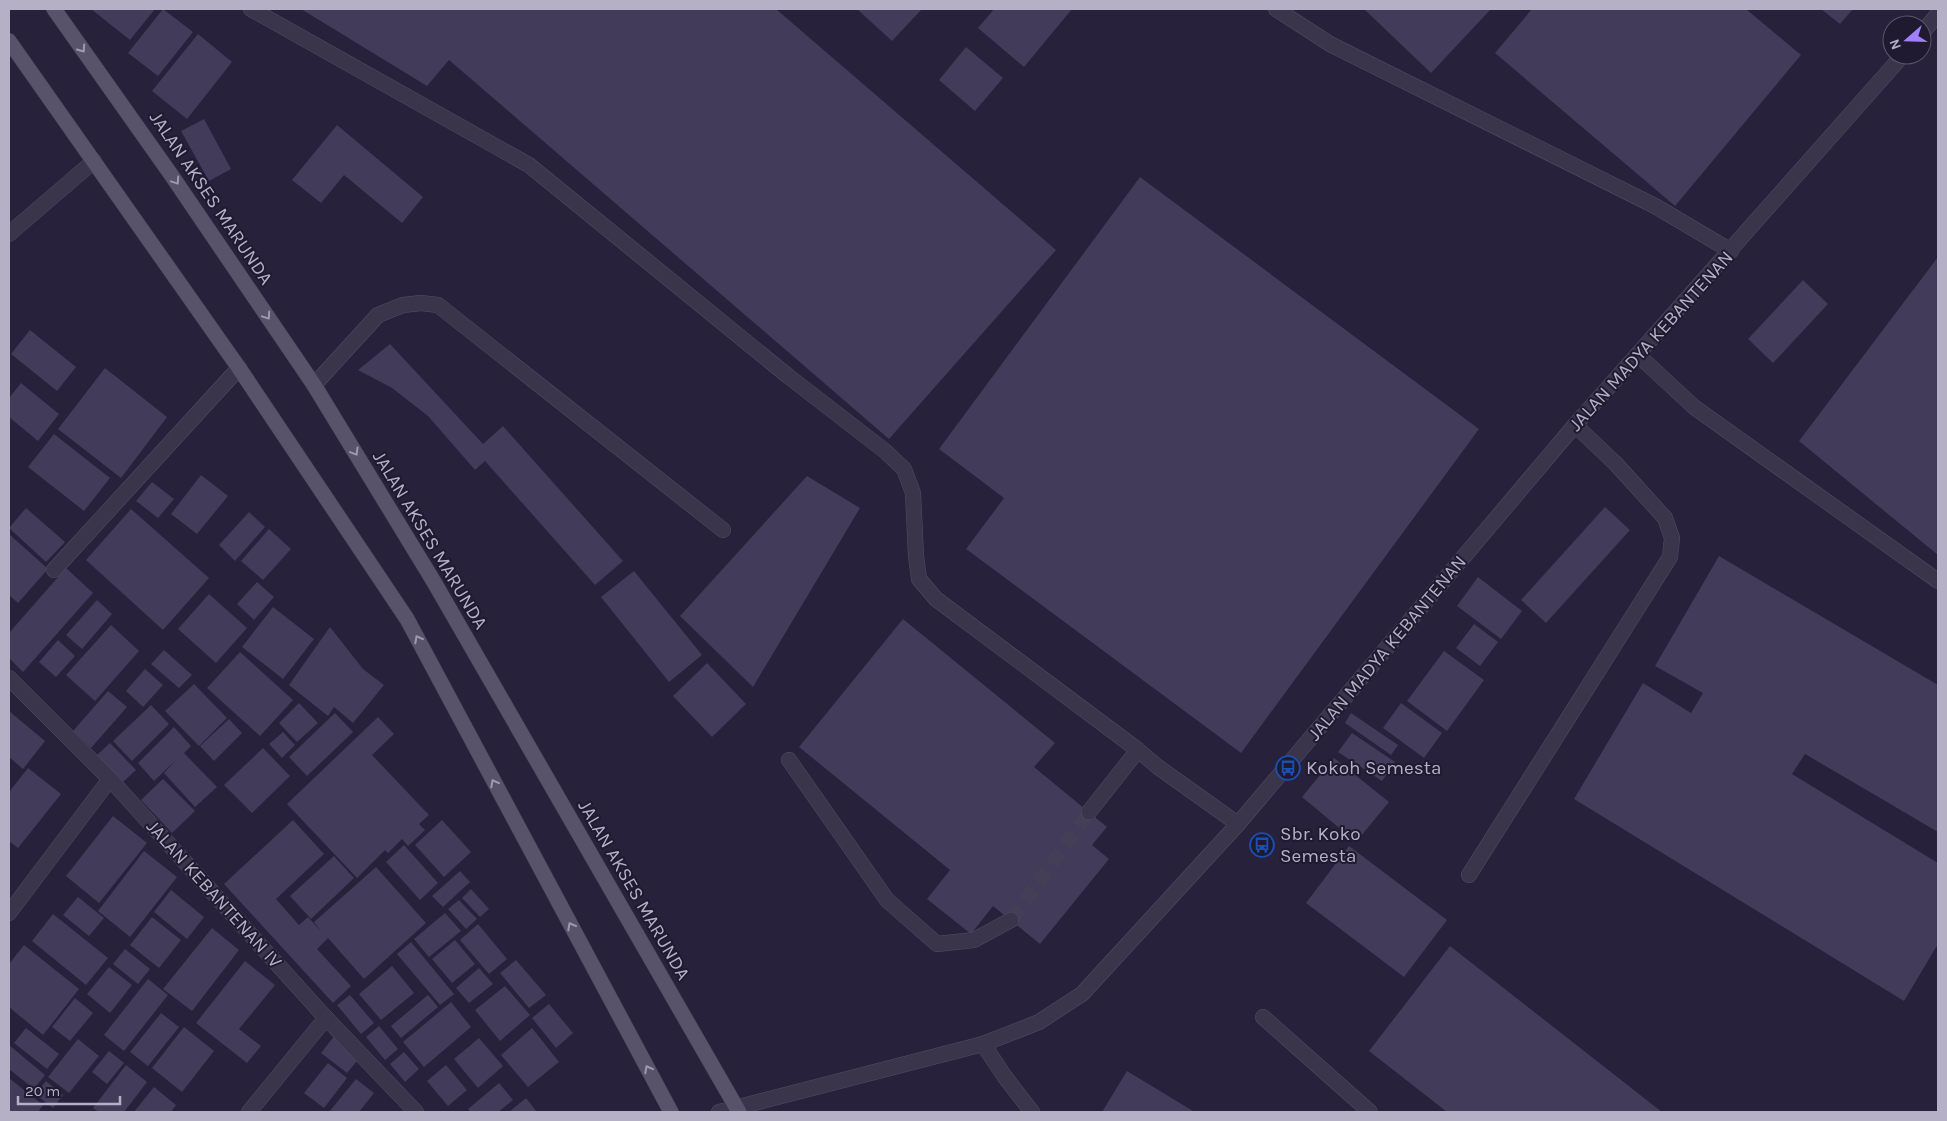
<svg xmlns="http://www.w3.org/2000/svg" width="1947" height="1121" font-family="Karla,sans-serif">
  <style>
    .building { fill: #423b59 }
    .lines { fill: none; stroke-linecap: round; stroke-linejoin: round }
    .minor-tunnel { stroke: #443e57; stroke-width: 15; stroke-dasharray: 15 8; stroke-linecap: butt }
    .minor-casing { stroke: #524d63; stroke-width: 16 }
    .major-casing { stroke: #403b51; stroke-width: 16 }
    .minor { stroke: #3a354b; stroke-width: 15 }
    .major { stroke: #58536b; stroke-width: 15 }
    .oneway { stroke: #9e99b0 }
    .labels { text-anchor: middle; dominant-baseline: central; stroke-width: 4; stroke-linejoin: round; paint-order: stroke }
    .street-label { font-size: 19px; fill: #b6b0c7; stroke: #1f1a30 }
    .poi-label { font-size: 19px; fill: #b6b0c7; stroke: #1f1a30; text-anchor: start }
  </style>
  <rect width="100%" height="100%" fill="#27213b"/>
  <g class="building">
    <polygon points="91,9 155,9 130,40"/>
    <polygon points="163,9 193,32 158,76 128,53"/>
    <polygon points="301,9 776,9 1056,250 889,439 449,60 427,86"/>
    <polygon points="857,9 922,9 892,41"/>
    <polygon points="994,9 1072,9 1024,67 978,28"/>
    <polygon points="1364,9 1491,9 1431,73"/>
    <polygon points="1532,9 1746,9 1801,55 1675,206 1495,53"/>
    <polygon points="1821,9 1853,9 1840,24"/>
    <polygon points="198,34 232,62 187,119 152,91"/>
    <polygon points="966,47 1003,78 975,111 939,80"/>
    <polygon points="204,119 231,169 209,181 181,131"/>
    <polygon points="337,125 423,197 402,223 344,175 321,203 292,180"/>
    <polygon points="1140,177 1479,429 1241,753 966,549 1004,498 939,449"/>
    <polygon points="1938,257 1938,555 1799,441"/>
    <polygon points="1803,280 1828,304 1773,363 1748,339"/>
    <polygon points="30,330 76,367 57,391 11,354"/>
    <polygon points="390,344 483,444 503,426 623,561 595,585 485,461 475,470 428,416 392,388 358,370"/>
    <polygon points="105,368 167,417 121,478 58,429"/>
    <polygon points="21,383 59,414 38,441 9,417 9,398"/>
    <polygon points="54,434 110,478 84,511 28,467"/>
    <polygon points="201,475 228,496 197,534 171,514"/>
    <polygon points="807,476 860,508 753,687 680,616"/>
    <polygon points="152,482 174,499 158,518 136,501"/>
    <polygon points="1605,507 1630,530 1546,623 1521,600"/>
    <polygon points="26,508 65,542 46,562 9,528"/>
    <polygon points="131,509 209,578 163,630 86,560"/>
    <polygon points="249,512 265,527 235,561 219,545"/>
    <polygon points="269,529 291,549 263,580 241,561"/>
    <polygon points="9,534 48,569 18,603 9,595"/>
    <polygon points="1719,556 1938,685 1938,832 1805,754 1792,774 1938,863 1938,944 1904,1001 1574,799 1643,683 1691,713 1703,693 1655,666"/>
    <polygon points="66,568 93,593 23,672 9,658 9,633"/>
    <polygon points="634,571 702,655 669,682 601,597"/>
    <polygon points="1478,577 1522,611 1501,639 1457,606"/>
    <polygon points="257,582 274,597 254,620 237,604"/>
    <polygon points="209,594 247,628 216,663 178,629"/>
    <polygon points="97,600 112,614 82,649 66,635"/>
    <polygon points="273,607 314,639 283,679 242,647"/>
    <polygon points="903,619 1055,743 1034,767 1107,827 1092,845 1109,859 1040,944 993,906 971,934 927,899 950,870 799,747"/>
    <polygon points="1474,624 1498,642 1480,666 1456,648"/>
    <polygon points="111,625 139,651 95,701 66,675"/>
    <polygon points="330,627 363,669 384,685 353,723 334,707 328,716 289,685"/>
    <polygon points="58,640 75,656 56,677 39,662"/>
    <polygon points="164,650 192,675 179,688 151,664"/>
    <polygon points="1444,651 1484,680 1447,731 1407,701"/>
    <polygon points="240,652 293,700 260,736 207,688"/>
    <polygon points="707,663 746,704 712,737 673,696"/>
    <polygon points="145,669 163,685 143,707 126,691"/>
    <polygon points="194,684 227,718 199,746 165,711"/>
    <polygon points="108,691 127,707 91,748 73,731"/>
    <polygon points="299,703 318,723 297,742 279,723"/>
    <polygon points="1401,703 1442,733 1424,758 1383,728"/>
    <polygon points="151,705 169,724 132,761 113,741"/>
    <polygon points="9,711 45,741 23,769 9,757"/>
    <polygon points="335,713 353,732 307,776 289,757"/>
    <polygon points="1351,713 1398,745 1391,755 1345,723"/>
    <polygon points="378,717 394,734 372,755 429,815 419,824 425,830 408,846 402,839 388,853 385,850 357,878 287,804"/>
    <polygon points="229,719 242,733 214,761 200,746"/>
    <polygon points="174,727 191,746 184,753 217,787 195,807 164,773 176,760 154,781 138,763"/>
    <polygon points="283,732 295,745 282,758 269,744"/>
    <polygon points="1352,733 1395,762 1382,781 1338,752"/>
    <polygon points="110,743 136,770 123,782 97,755"/>
    <polygon points="263,748 290,776 252,813 224,785"/>
    <polygon points="1334,758 1389,802 1356,842 1302,797"/>
    <polygon points="28,768 61,794 18,848 9,841 9,792"/>
    <polygon points="163,779 195,811 172,833 141,800"/>
    <polygon points="113,816 147,843 99,903 66,876"/>
    <polygon points="293,820 324,854 276,899 299,925 308,917 321,931 314,922 376,867 426,923 364,979 328,938 317,949 351,986 333,1003 224,884"/>
    <polygon points="442,820 471,852 444,877 415,845"/>
    <polygon points="404,845 438,883 420,900 386,862"/>
    <polygon points="1349,846 1447,920 1404,977 1306,903"/>
    <polygon points="144,851 177,877 130,937 98,911"/>
    <polygon points="334,856 354,878 311,919 290,896"/>
    <polygon points="460,871 470,882 443,907 432,896"/>
    <polygon points="471,889 489,909 480,917 462,898"/>
    <polygon points="171,890 204,917 187,939 154,912"/>
    <polygon points="78,897 104,918 89,936 63,915"/>
    <polygon points="459,900 477,919 466,929 448,909"/>
    <polygon points="445,913 461,931 429,957 414,939"/>
    <polygon points="53,914 108,958 86,985 32,941"/>
    <polygon points="152,917 181,940 159,968 130,945"/>
    <polygon points="478,924 507,959 489,974 460,940"/>
    <polygon points="212,928 239,950 192,1011 163,989"/>
    <polygon points="455,940 475,964 452,983 432,959"/>
    <polygon points="411,942 454,994 440,1005 397,954"/>
    <polygon points="24,945 79,989 43,1035 9,1007 9,964"/>
    <polygon points="1450,946 1662,1112 1447,1112 1369,1051"/>
    <polygon points="125,949 150,969 138,984 113,964"/>
    <polygon points="516,960 546,995 529,1008 500,973"/>
    <polygon points="245,961 275,985 239,1029 261,1046 247,1063 196,1023"/>
    <polygon points="392,966 414,993 381,1020 359,994"/>
    <polygon points="109,967 132,985 110,1013 87,994"/>
    <polygon points="479,968 493,984 469,1003 456,988"/>
    <polygon points="148,979 168,995 124,1051 104,1035"/>
    <polygon points="505,986 530,1015 500,1041 475,1010"/>
    <polygon points="350,995 374,1023 361,1034 337,1005"/>
    <polygon points="428,995 438,1007 401,1038 391,1026"/>
    <polygon points="75,998 93,1013 70,1041 52,1027"/>
    <polygon points="451,1002 471,1027 424,1067 403,1042"/>
    <polygon points="549,1004 573,1033 556,1048 532,1018"/>
    <polygon points="161,1013 179,1027 148,1066 130,1052"/>
    <polygon points="379,1026 398,1049 385,1060 366,1037"/>
    <polygon points="184,1027 214,1051 182,1092 152,1068"/>
    <polygon points="26,1028 59,1054 47,1069 14,1043"/>
    <polygon points="532,1028 559,1062 528,1087 501,1055"/>
    <polygon points="335,1035 361,1056 347,1073 321,1053"/>
    <polygon points="479,1038 503,1066 478,1088 454,1059"/>
    <polygon points="78,1039 99,1056 69,1093 48,1077"/>
    <polygon points="9,1045 45,1075 34,1089 9,1069"/>
    <polygon points="109,1051 124,1063 107,1084 92,1072"/>
    <polygon points="404,1052 419,1069 405,1082 390,1064"/>
    <polygon points="328,1063 347,1078 324,1108 304,1093"/>
    <polygon points="126,1065 147,1082 124,1112 99,1112 93,1108"/>
    <polygon points="446,1065 467,1090 448,1106 427,1081"/>
    <polygon points="1127,1071 1193,1111 1192,1112 1102,1112"/>
    <polygon points="9,1078 43,1105 38,1112 9,1112"/>
    <polygon points="356,1079 374,1093 359,1112 329,1112"/>
    <polygon points="46,1081 63,1095 53,1108 35,1094"/>
    <polygon points="499,1083 513,1100 498,1112 471,1112 468,1109"/>
    <polygon points="154,1087 176,1105 171,1112 134,1112"/>
    <polygon points="526,1098 537,1112 509,1112"/>
  </g>
  <g class="lines">
    <polyline class="minor-tunnel" points="1011,920 1089,812"/>
    <g class="minor-casing">
      <g id="minor">
        <polyline points="251,9 529,165 788,376 885,451 904,469 913,493 916,556 919,579 936,599 1138,750 1158,767 1238,824"/>
        <polyline points="1276,9 1330,44 1655,206 1731,251"/>
        <polyline points="1922,33 1938,14"/>
        <polyline points="9,234 94,161"/>
        <polyline points="1638,355 1694,407 1938,581"/>
        <polyline points="314,385 378,315 403,305 421,303 438,305 723,530"/>
        <polyline points="54,570 239,368"/>
        <polyline points="9,678 110,779 326,1018 416,1112"/>
        <polyline points="789,760 887,900 937,944 974,940 1011,920"/>
        <polyline points="1089,812 1138,750"/>
        <polyline points="1469,875 1670,557 1672,538 1665,518 1616,464 1575,425"/>
        <polyline points="9,913 110,779"/>
        <polyline points="1263,1017 1370,1112"/>
        <polyline points="983,1044 1005,1077 1032,1112"/>
        <polyline points="249,1112 326,1018"/>
        <polyline points="719,1112 983,1044 1039,1022 1082,994 1238,824 1575,425 1903,55"/>
      </g>
    </g>
    <g class="major-casing">
      <g id="major">
        <polyline points="54,9 172,176 314,385 434,582 739,1112"/>
        <polyline points="9,41 239,368 407,619 671,1112"/>
      </g>
    </g>
    <use href="#minor" class="minor"/>
    <use href="#major" class="major"/>
  </g>
  <defs><path id="oneway-chevron" d="M-2-3.5L2.5 0L-2 3.5" fill="none" stroke-width="1.6" stroke-linecap="round" stroke-linejoin="round" transform="scale(1.25)"/></defs>
  <g class="oneway">
    <use href="#oneway-chevron" transform="translate(82 49) rotate(55)"/>
    <use href="#oneway-chevron" transform="translate(176 181) rotate(56)"/>
    <use href="#oneway-chevron" transform="translate(267 316) rotate(56)"/>
    <use href="#oneway-chevron" transform="translate(355 452) rotate(59)"/>
    <use href="#oneway-chevron" transform="translate(418 639) rotate(-118)"/>
    <use href="#oneway-chevron" transform="translate(494 783) rotate(-118)"/>
    <use href="#oneway-chevron" transform="translate(571 926) rotate(-118)"/>
    <use href="#oneway-chevron" transform="translate(648 1069) rotate(-118)"/>
  </g>
  <defs>
    <g id="bus-ring" transform="scale(1.25)"><circle r="9.5" fill="#1f1a30" stroke="#1a4fb4" stroke-width="1.5"/><path d="M-5-6H5V4H4V6H2V4H-2V6H-4V4H-5ZM-3.5-4V0h7V-4ZM-3.5 1.2v1.5H-2V1.2ZM2 1.2v1.5H3.5V1.2Z" fill="#1a4fb4"/></g>
  </defs>
  <g fill-rule="evenodd">
    <use href="#bus-ring" x="1288" y="768"/>
    <use href="#bus-ring" x="1262" y="845"/>
  </g>
  <g class="labels">
    <g class="street-label">
      <text transform="translate(211 198) rotate(56)">JALAN AKSES MARUNDA</text>
      <text transform="translate(1651 341) rotate(-48)">JALAN MADYA KEBANTENAN</text>
      <text transform="translate(430 540) rotate(59)">JALAN AKSES MARUNDA</text>
      <text transform="translate(1387 648) rotate(-50)">JALAN MADYA KEBANTENAN</text>
      <text transform="translate(634 890) rotate(60)">JALAN AKSES MARUNDA</text>
      <text transform="translate(214 894) rotate(48)">JALAN KEBANTENAN IV</text>
    </g>
    <g class="poi-label">
      <text x="1306" y="768">Kokoh Semesta</text>
      <text x="1280" y="834">Sbr. Koko<tspan x="1280" dy="22">Semesta</tspan></text>
    </g>
  </g>
  <rect width="1947" height="1121" fill="none" stroke="#b6b0c7" stroke-width="20"/>
  <g transform="translate(1907 40) rotate(250)"><circle r="24" fill="#1f1a30" stroke="#5b566c"/>
  <path d="M0-4L9 19L0 12L-9 19Z" fill="#a181fb"/>
  <text y="-8" font-size="14" font-weight="bold" text-anchor="middle" fill="#b6b0c7">N</text>
  </g>
  <path d="M18 1096v8h102v-8" fill="none" stroke="#b6b0c7" stroke-width="2.5"/>
  <text x="25" y="1096" font-size="15" fill="#b6b0c7" stroke="#1f1a30" stroke-width="4" paint-order="stroke">20 m</text>
</svg>
